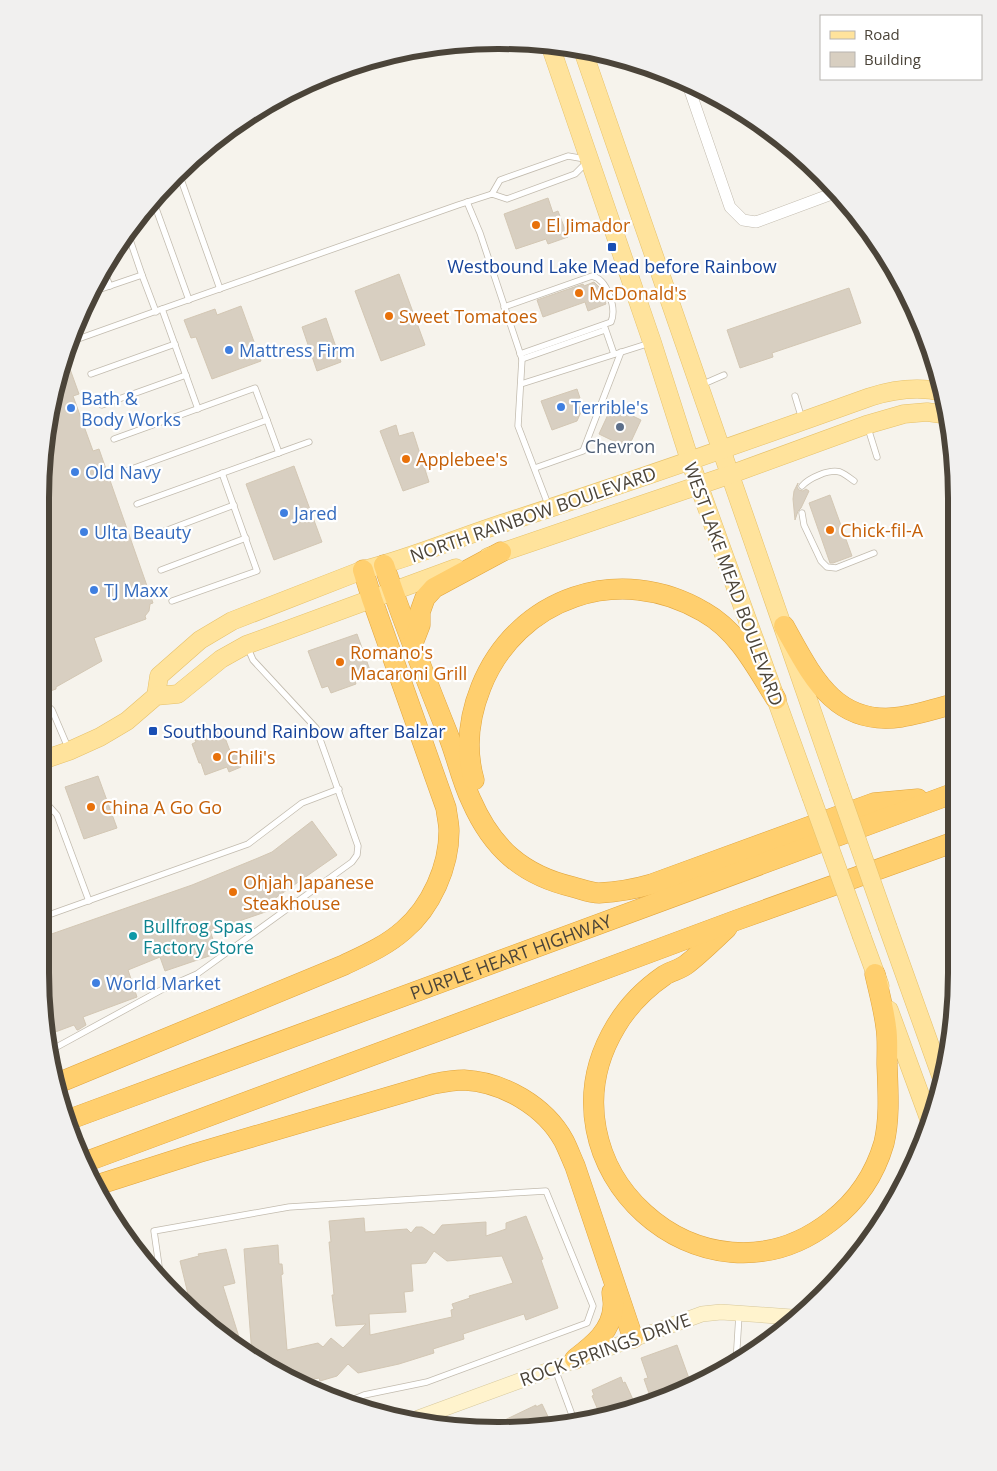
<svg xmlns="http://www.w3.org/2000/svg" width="997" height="1471" font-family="'Open Sans',sans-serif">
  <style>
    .building { fill: #d8cfc1; stroke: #d3c7b4; fill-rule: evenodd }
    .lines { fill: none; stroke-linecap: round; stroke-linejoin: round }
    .lane-casing { stroke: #c2bbae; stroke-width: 7 }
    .street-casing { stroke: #c2bbae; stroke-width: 12 }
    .secondary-casing { stroke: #d6c79b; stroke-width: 16 }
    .primary-casing { stroke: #e6c16a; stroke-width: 19 }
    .highway-casing { stroke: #e0a43c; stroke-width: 21 }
    .lane { stroke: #fff; stroke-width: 5.5 }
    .street { stroke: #fff; stroke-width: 11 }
    .secondary { stroke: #fff3cd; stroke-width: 15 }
    .primary { stroke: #ffe39c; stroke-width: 18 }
    .highway { stroke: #ffcf6e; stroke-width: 20 }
    .primary-bridge-casing { stroke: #e6c16a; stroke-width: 19; stroke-linecap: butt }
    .primary-bridge { stroke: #ffe39c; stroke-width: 18 }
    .food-dot { fill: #e8710a; stroke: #fff; stroke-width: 2 }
    .transit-dot { fill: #1a4fb4; stroke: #fff; stroke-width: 2 }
    .shop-dot { fill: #3f7fe0; stroke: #fff; stroke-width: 2 }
    .service-dot { fill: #5c6f8a; stroke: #fff; stroke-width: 2 }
    .culture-dot { fill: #0f9aa8; stroke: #fff; stroke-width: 2 }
    .labels { text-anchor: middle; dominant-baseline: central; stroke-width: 4.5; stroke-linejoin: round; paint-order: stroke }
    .food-label { font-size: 18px; fill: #c56008; stroke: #fff; text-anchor: start }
    .transit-label { font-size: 18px; fill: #164399; stroke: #fff }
    .shop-label { font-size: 18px; fill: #366cbe; stroke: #fff; text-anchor: start }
    .service-label { font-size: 18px; fill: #4e5e75; stroke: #fff }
    .street-label { font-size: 18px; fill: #4b4439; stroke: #fff }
    .culture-label { font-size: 18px; fill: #0d838f; stroke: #fff; text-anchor: start }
    .rim { fill: none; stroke: #4b4439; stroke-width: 6 }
  </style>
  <rect width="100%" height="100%" fill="#f6f3ec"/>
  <g class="building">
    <polygon points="548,198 553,213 558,211 568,237 548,244 546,239 516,249 504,214"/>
    <polygon points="399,274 425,345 381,361 355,291"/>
    <polygon points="594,282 600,288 606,304 588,311 585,302 543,317 537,300 583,284 584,286"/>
    <polygon points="849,288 861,323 772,353 773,357 740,368 727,330"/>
    <polygon points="241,306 261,361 212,379 196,337 191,338 184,320 215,309 217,315"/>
    <polygon points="326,318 341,362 317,371 302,327"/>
    <polygon points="66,358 79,394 73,396 93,451 99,449 153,603 150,604 149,611 145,616 146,619 94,638 102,661 56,687 56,689 42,694 40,693 40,498 49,409"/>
    <polygon points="577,389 580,398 576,399 581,412 577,421 552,430 541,401"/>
    <polygon points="612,406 641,420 628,448 599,434"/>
    <polygon points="396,425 399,436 413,432 429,482 403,491 380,431"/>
    <polygon points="294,466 322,542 274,560 246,484"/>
    <polygon points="798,483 797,487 799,490 803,491 806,489 809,491 801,508 798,511 795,520 793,499 794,491"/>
    <polygon points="830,495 852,556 833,563 830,563 809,503"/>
    <polygon points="357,634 371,673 354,679 356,684 331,693 328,686 322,688 308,651"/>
    <polygon points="222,730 230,751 235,750 241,767 229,772 227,767 205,775 201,763 199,763 192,744 196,742 195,740"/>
    <polygon points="98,776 117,828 84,839 65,787"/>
    <polygon points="312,821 337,855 274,899 277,908 210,931 218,953 165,971 160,957 128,970 137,997 83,1017 86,1025 78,1030 77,1030 74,1025 50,1034 40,972 40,938 192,885 258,858 272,852"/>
    <path d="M526 1216 543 1259 541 1260 558 1308 526 1320 524 1314 463 1334 464 1339 433 1349 434 1353 399 1364 358 1373 348 1364 337 1376 320 1381 319 1378 299 1382 252 1355 244 1249 278 1245 279 1264H282L283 1274 281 1275 282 1287 287 1350 318 1343 323 1347 331 1338 343 1348 366 1324 336 1326 332 1295H334L329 1242H331L329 1221 364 1218 365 1232 407 1229 411 1233 416 1227H422L434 1235 442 1225 486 1222V1236L506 1229V1223ZM434 1251 447 1261 502 1256 513 1283 469 1296 470 1298 452 1304 454 1309 451 1310 452 1317 370 1335 369 1314 406 1312 404 1292 413 1291 411 1264 426 1263Z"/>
    <polygon points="226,1249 235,1283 223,1286 243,1350 219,1336 195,1310 188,1294 180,1261 199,1256 198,1254"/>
    <polygon points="677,1345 691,1384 651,1399 644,1379 648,1378 641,1358"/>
    <polygon points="621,1377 623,1383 625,1382 635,1404 601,1417 592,1396 594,1395 592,1390"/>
    <polygon points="542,1404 552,1425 486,1429 536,1405 536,1407"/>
  </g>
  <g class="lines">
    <g class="lane-casing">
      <g id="lane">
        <polyline points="178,171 220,289"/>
        <polyline points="492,194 500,180 568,156 585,159"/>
        <polyline points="467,202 480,233 522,359 518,426 549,507"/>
        <polyline points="154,203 189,300"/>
        <polyline points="129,237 142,275"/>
        <polyline points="104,272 110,286"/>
        <polyline points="89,293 142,275 156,312"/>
        <path d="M504 307 592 276C607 279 617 308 611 322L520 354"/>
        <polyline points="162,309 458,205 492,194 507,199 575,174 588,161"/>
        <polyline points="918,315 925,333"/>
        <polyline points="605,328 614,354"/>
        <polyline points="78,339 162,309 198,409"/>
        <polyline points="522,359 605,330"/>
        <polyline points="91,374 175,344"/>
        <polyline points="521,384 650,343"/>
        <polyline points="701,385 724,375"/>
        <polyline points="795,396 802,419"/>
        <polyline points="102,405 186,375"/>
        <polyline points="868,428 877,457"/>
        <polyline points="114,439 255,388 267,420"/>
        <polyline points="535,468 583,451 621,352"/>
        <polyline points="126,471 267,420 279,453"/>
        <path d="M802 486C809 478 829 469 840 472 845 474 850 478 854 481"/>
        <polyline points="137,504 309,442"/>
        <polyline points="802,513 804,525 821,561 827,567 836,568 874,553"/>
        <polyline points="149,537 234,505"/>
        <polyline points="161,570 246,538"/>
        <polyline points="172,601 257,571 222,473"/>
        <polyline points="40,698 52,710 69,750"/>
        <polyline points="40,796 57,815 89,901"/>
        <polyline points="40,918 248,844 302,803 339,789"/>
        <polyline points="53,1049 163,989 197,974 352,862 357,855 358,846 316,728 253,660 247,646"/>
        <polyline points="160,1273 154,1231 289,1207 546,1191 593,1306 587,1323 427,1382 364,1395 347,1402"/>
        <polyline points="736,1363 739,1315"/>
        <polyline points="555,1369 575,1423"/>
      </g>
    </g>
    <g class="street-casing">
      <polyline id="street" points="687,82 730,207 743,220 756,222 837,192"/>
    </g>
    <g class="secondary-casing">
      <polyline id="secondary" points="418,1418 702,1314 721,1312 792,1317 797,1316"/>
    </g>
    <g class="primary-casing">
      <g id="primary">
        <polyline points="550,45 652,342 690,461 811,796"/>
        <polyline points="582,48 838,786"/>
        <polyline points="488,557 729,475 866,425 904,414 927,412 949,415"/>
        <path d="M156 696 159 676 200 640 232 621 363 570C412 558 459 537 507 522 629 483 750 440 870 397 895 389 918 386 943 392"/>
        <polyline points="40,761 69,751 100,737 127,721 156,696 178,694 221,659 246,645 456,568"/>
        <polyline points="888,928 942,1079"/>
        <polyline points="862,937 880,986"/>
        <polyline points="889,1010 929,1119"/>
      </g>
    </g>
    <g class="highway-casing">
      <g id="highway">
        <path d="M384 565C403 622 425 677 447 732 456 754 461 779 471 800 492 848 522 875 573 887 581 889 591 893 599 893 617 892 635 889 652 884L874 803 918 799"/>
        <path d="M784 626C811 674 834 727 901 717 920 714 939 708 957 703"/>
        <polyline points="413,643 420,625 420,612 425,598 434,588 501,552"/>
        <path d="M474 780C465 748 469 717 481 687 517 597 620 562 704 612 738 631 756 667 776 699"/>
        <path d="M727 928C714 940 701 953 687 964 681 969 672 971 665 975 646 988 628 1006 616 1026 532 1165 703 1321 831 1221 857 1201 875 1174 884 1143 890 1117 888 1091 887 1064 887 1052 888 1039 886 1027 884 1010 879 992 875 974"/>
        <path d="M58 1083 344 965C365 955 386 946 404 930 431 907 449 867 449 831 449 824 447 816 446 808L372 599 363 570"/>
        <path id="s1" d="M65 1121 957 792"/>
        <polyline points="85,1162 737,920 957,841"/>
        <path d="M97 1185 197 1153 433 1084C443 1082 454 1080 464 1080 503 1082 545 1106 564 1141 568 1149 571 1157 575 1166L633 1338"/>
        <path d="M575 1359C592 1346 612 1331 613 1307 614 1302 612 1297 612 1292"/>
      </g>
    </g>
    <use href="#lane" class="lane"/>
    <use href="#street" class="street"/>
    <use href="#secondary" class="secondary"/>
    <use href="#primary" class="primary"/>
    <use href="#highway" class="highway"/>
    <g class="primary-bridge-casing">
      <g id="primary-bridge">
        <polyline points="838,786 888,928"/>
        <polyline points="811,796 862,937"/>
      </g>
    </g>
    <use href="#primary-bridge" class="primary-bridge"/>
  </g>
  <g class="food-dot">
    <circle cx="536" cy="225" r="5"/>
    <circle cx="579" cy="293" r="5"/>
    <circle cx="389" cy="316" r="5"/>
    <circle cx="406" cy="459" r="5"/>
    <circle cx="830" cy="530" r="5"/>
    <circle cx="340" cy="662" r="5"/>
    <circle cx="217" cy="757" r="5"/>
    <circle cx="91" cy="807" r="5"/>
    <circle cx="233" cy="892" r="5"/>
  </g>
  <g class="transit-dot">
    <rect x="607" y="242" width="10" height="10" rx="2.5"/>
    <rect x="148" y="726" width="10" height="10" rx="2.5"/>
  </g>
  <g class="shop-dot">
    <circle cx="229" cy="350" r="5"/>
    <circle cx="561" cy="407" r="5"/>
    <circle cx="71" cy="408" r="5"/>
    <circle cx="75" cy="472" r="5"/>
    <circle cx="284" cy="513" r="5"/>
    <circle cx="84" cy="532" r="5"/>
    <circle cx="94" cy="590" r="5"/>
    <circle cx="96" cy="983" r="5"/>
  </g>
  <circle class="service-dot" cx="620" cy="427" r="5"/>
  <circle class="culture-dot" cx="133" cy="936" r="5"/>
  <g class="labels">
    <g class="food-label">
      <text x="546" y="225">El Jimador</text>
      <text x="589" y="293">McDonald's</text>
      <text x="399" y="316">Sweet Tomatoes</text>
      <text x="416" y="459">Applebee's</text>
      <text x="840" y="530">Chick-fil-A</text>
      <text x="350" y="652">Romano's<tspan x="350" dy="21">Macaroni Grill</tspan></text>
      <text x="227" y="757">Chili's</text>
      <text x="101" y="807">China A Go Go</text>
      <text x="243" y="882">Ohjah Japanese<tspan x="243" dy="21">Steakhouse</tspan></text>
    </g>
    <g class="transit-label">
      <text x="612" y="266">Westbound Lake Mead before Rainbow</text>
      <text x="163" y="731" text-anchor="start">Southbound Rainbow after Balzar</text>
    </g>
    <g class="shop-label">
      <text x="239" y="350">Mattress Firm</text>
      <text x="81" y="398">Bath &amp;<tspan x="81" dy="21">Body Works</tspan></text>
      <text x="571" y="407">Terrible's</text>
      <text x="85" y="472">Old Navy</text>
      <text x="294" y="513">Jared</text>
      <text x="94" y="532">Ulta Beauty</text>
      <text x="104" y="590">TJ Maxx</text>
      <text x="106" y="983">World Market</text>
    </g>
    <g class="service-label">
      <text x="620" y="446">Chevron</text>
    </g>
    <g class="street-label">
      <text transform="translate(533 514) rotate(-19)">NORTH RAINBOW BOULEVARD</text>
      <text transform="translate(734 584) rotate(70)">WEST LAKE MEAD BOULEVARD</text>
      <text stroke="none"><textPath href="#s1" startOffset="475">PURPLE HEART HIGHWAY</textPath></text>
      <text transform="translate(605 1349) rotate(-20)">ROCK SPRINGS DRIVE</text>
    </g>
    <g class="culture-label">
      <text x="143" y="926">Bullfrog Spas<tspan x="143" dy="21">Factory Store</tspan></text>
    </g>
  </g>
  <path d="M0 0H997V1471H0ZM498 49H499A449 449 0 0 1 948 498V973A449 449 0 0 1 499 1422H498A449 449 0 0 1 49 973V498A449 449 0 0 1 498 49Z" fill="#f1f0ef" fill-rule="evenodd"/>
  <path class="rim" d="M498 49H499A449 449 0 0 1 948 498V973A449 449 0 0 1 499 1422H498A449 449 0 0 1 49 973V498A449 449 0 0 1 498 49Z"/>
  <rect x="820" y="15" width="162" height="65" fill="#ffffff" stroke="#b7b4b0"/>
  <rect x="830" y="31" width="25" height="8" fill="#ffe39c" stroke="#b7b4b0"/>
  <text x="864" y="40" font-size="15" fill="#4b4439">Road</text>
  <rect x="830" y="52" width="25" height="15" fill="#d8cfc1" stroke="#b7b4b0"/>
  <text x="864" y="65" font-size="15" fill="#4b4439">Building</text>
</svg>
